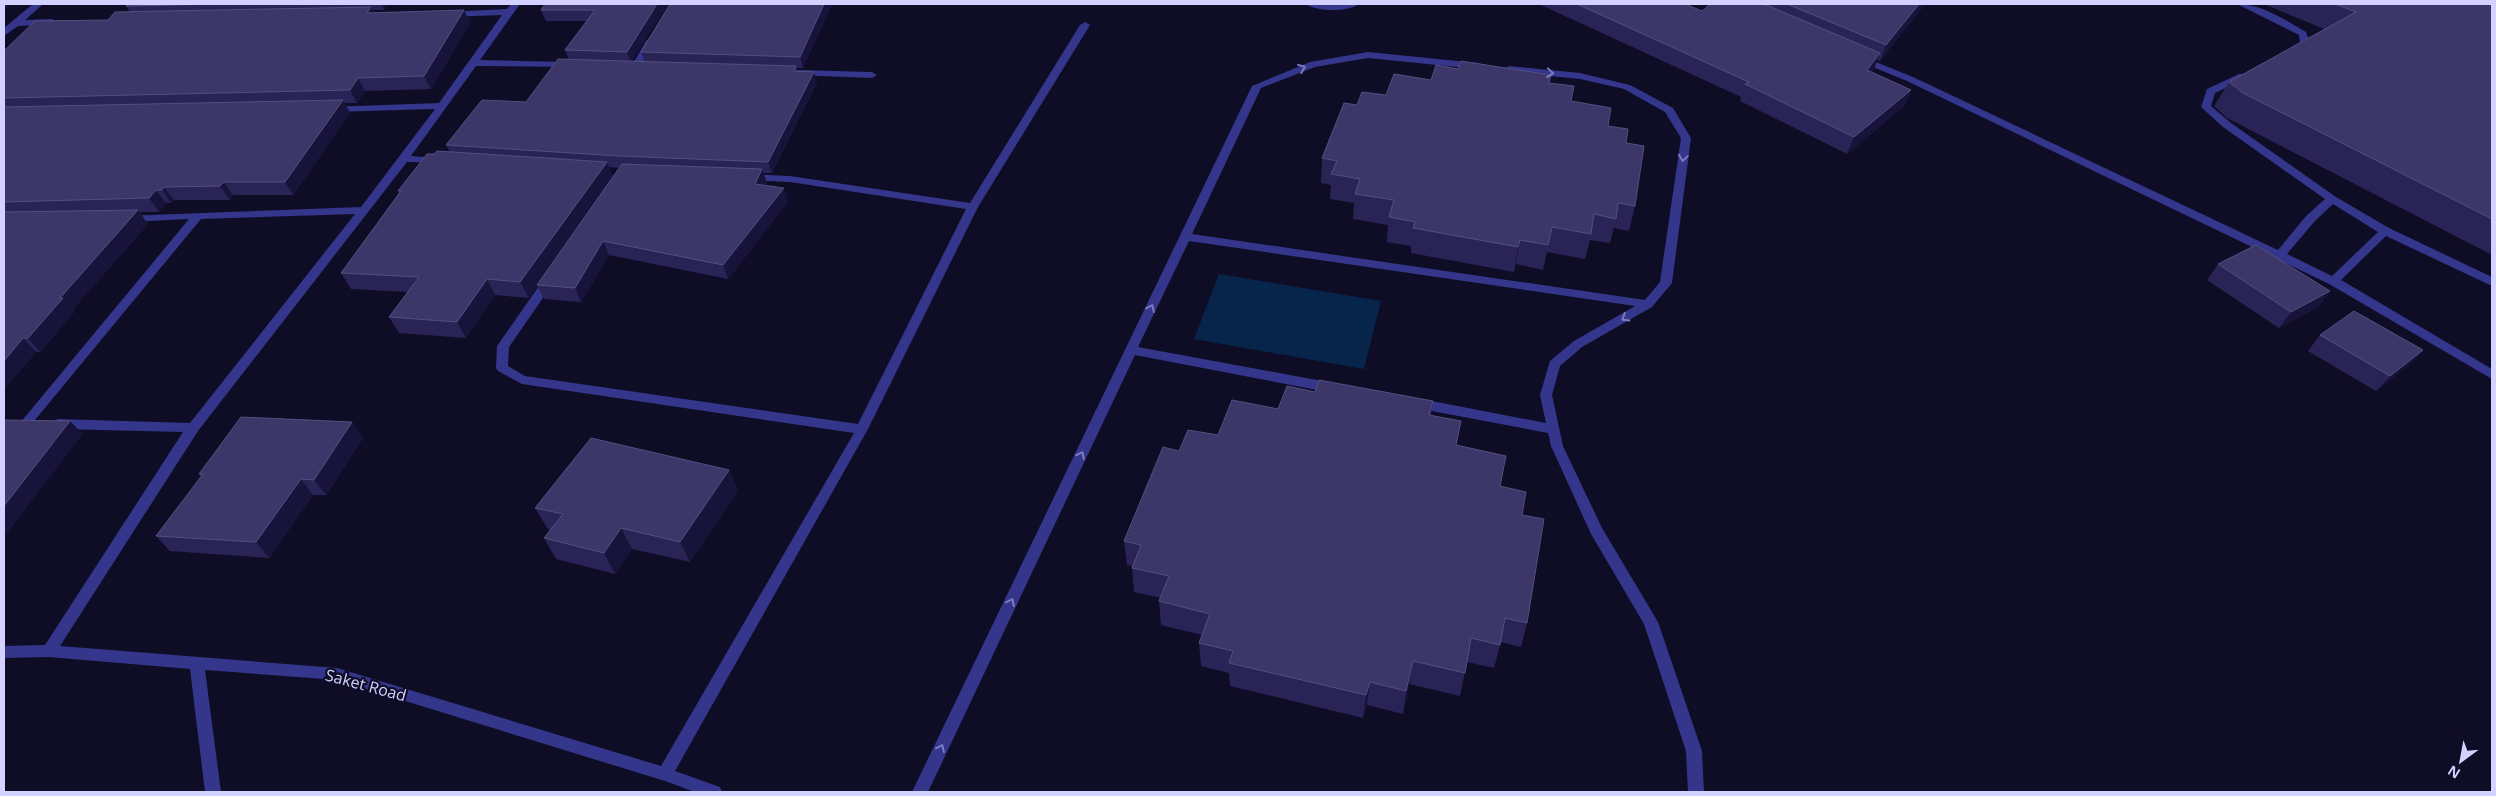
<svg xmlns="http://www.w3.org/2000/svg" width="2496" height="796" font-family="'Open Sans',sans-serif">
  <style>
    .water { fill: #07254b }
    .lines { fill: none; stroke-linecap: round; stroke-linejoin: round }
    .minor { fill: #33368a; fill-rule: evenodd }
    .wall { fill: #2a2456; fill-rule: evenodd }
    .shaded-wall { fill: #17133b }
    .building { fill: #3c3768; stroke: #544f80 }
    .oneway { stroke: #7b7cbf }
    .labels { text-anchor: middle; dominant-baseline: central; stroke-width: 4.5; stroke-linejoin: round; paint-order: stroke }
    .near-street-label { font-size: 16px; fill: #d3d1ff; stroke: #0f0c26 }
  </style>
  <rect width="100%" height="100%" fill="#0f0c26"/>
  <polygon class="water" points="1219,274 1381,301 1364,369 1194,339"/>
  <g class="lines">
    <g class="minor">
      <polygon points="33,4 43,4 25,20 51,19 54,20 54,24 18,26 4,36 4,28"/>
      <polygon points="511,4 520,4 480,60 569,62 574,65 572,67 476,66 411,156 439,158 444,161 443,163 407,162 198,431 60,646 337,668 661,766 854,433 522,384 498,371 496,368 497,346 546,276 550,275 556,279 509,347 508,366 525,376 858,424 966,209 790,182 748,180 743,177 748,174 790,176 970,203 1080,25 1085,22 1090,25 978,207 868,429 675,771 720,787 722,792 695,792 665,781 337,680 205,670 221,792 205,792 190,669 49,657 4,658 4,646 45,645 183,432 58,429 54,427 52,424 54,421 58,419 190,423 355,214 201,219 30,426 22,426 20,423 189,219 127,222 123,220 122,218 123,216 361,207 435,109 332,112 328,111 328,107 439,103 502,15 448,17 445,16 445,12 507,9"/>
      <path d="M1306 4H1359C1348 12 1317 12 1306 4Z"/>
      <path d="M2237 4C2262 4 2285 20 2306 32L2310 43 2296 52H2290V48L2300 42 2299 35Z"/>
      <polygon points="651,38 656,41 641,67 639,69 633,69 631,67 646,41"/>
      <polygon points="1368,52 1477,63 1482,66 1477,69 1368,58 1315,67 1261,88 1192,234 1645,300 1660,282 1681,138 1665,112 1624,89 1580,79 1509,72 1504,69 1509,66 1580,73 1630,85 1673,108 1691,138 1672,283 1652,307 1582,347 1560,366 1552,395 1563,446 1602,528 1658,622 1702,751 1704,792 1688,792 1686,751 1644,624 1591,534 1551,446 1548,433 1416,408 1410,403 1416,398 1546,423 1540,395 1550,361 1574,341 1635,306 1189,241 1138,347 1333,383 1339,388 1333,393 1135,355 928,792 912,792 1252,86 1310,62"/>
      <path d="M1861 56 1913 77 2278 250 2306 216 2325 199 2223 127 2201 107 2207 89 2239 74H2245V78L2215 93 2211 106 2231 123 2336 197 2389 228 2492 277V286L2386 236 2341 280 2492 369V379L2329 284 1907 81 1858 61V57ZM2333 204 2378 232 2332 276 2287 254 2314 222Z"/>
      <polygon points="799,70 872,72 877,75 872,78 796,75 796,71"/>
    </g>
  </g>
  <g class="wall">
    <polygon points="128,4 389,4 384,10 373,10 374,13 464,10 470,23 431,89 365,91 357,103 345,103 350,113 293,195 233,195 230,200 174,200 171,203 166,203 159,212 140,212 148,224 73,309 75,311 40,352 36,352 4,389 4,51 108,20 130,12 126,6"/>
    <path d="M668 4 632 61 645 62 641 52 832 4 803 68H796L797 71 817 83 772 173H764L767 183 766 185 788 202 728 279 609 255 581 302 544 299 537 286 529 298 495 295 466 338 399 333 389 317 408 292 351 289 341 273 399 193 398 191 434 154 450 152 446 145 526 102 569 59 565 50 587 21H546L541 10ZM609 167 620 168 613 177Z"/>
    <polygon points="1539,4 1685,4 1702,11 1710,4 1925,4 1880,61 1877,60 1874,69 1872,72 1911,90 1904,106 1847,154 1740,101 1741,97"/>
    <polygon points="2264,4 2492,4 2492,255 2227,118 2214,106 2229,82 2324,29"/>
    <polygon points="1431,80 1549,83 1571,101 1626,143 1635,206 1629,231 1614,228 1610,243 1590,240 1585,259 1547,252 1543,270 1516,264 1514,272 1411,253 1411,246 1387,242 1388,225 1353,219 1354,203 1330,199 1331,185 1321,183 1322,158 1357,105"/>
    <polygon points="2218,264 2330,291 2318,307 2279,328 2207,280"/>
    <polygon points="2320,335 2423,350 2409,365 2376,391 2308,351"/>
    <polygon points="1315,392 1433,401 1431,415 1457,445 1500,486 1522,515 1527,623 1521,647 1501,642 1494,668 1467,662 1460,696 1409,684 1403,714 1367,705 1363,718 1230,686 1229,673 1201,666 1199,643 1202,635 1161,625 1159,601 1161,598 1134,592 1132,568 1132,566 1127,565 1124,541 1179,451 1218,435"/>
    <polygon points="352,422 363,438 326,495 313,495 269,558 170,551 156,536 201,477 199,474"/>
    <polygon points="729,470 738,491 690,562 632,549 615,574 556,559 544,538 551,530 548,529 535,508"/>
  </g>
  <g class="shaded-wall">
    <polygon points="4,4 11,4 4,10"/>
    <polygon points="381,4 389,4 384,10"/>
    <polygon points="657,4 668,4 631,63 627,52"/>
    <polygon points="824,4 832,4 803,68 800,57"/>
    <polygon points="1919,4 1925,4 1880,61 1886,45"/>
    <polygon points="371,7 378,20 367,13"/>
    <polygon points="464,10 470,23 431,89 424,76"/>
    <polygon points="1880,53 1874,69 1860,86 1867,70"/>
    <polygon points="814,72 817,83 772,173 768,162"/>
    <polygon points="358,78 365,91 357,103 350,90"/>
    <polygon points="1911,90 1904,106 1847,154 1854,137"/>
    <polygon points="343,100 350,113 293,195 285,182"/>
    <polygon points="607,162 614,178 529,298 520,282"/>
    <polygon points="762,169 767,183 759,197 755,184"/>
    <polygon points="224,182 233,195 230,200 220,186"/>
    <polygon points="164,187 174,200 171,203 162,190"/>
    <polygon points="784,188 788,202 728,279 723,265"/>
    <polygon points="156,190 166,203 159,212 149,198"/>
    <polygon points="138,210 148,224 73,309 75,311 40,352 28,338 60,298"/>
    <polygon points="1520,240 1516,264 1514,272 1518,247"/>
    <polygon points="603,241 609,255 581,302 575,288"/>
    <polygon points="487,279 495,295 466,338 457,322"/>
    <polygon points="2330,291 2318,307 2279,328 2291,312"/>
    <polygon points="23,338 36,352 4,389 4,361"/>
    <polygon points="2423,350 2409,365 2376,391 2390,376"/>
    <polygon points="70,421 83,434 4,537 4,506"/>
    <polygon points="352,422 363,438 326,495 314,480"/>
    <polygon points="729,470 738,491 690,562 680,542"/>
    <polygon points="301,479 313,495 269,558 256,542"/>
    <polygon points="621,528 632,549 615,574 604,553"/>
    <polygon points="1413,661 1409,684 1403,714 1406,691"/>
    <polygon points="1370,682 1367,705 1363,718 1366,695"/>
  </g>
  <g class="building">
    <polygon points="128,4 222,4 126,6"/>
    <polygon points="545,4 657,4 627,52 565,50 595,10 541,10"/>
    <polygon points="670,4 824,4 800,57 641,52"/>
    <polygon points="1577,4 1685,4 1702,11 1710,4 1764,4 1880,53 1867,70 1911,90 1854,137 1745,84 1749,82"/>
    <polygon points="1787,4 1919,4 1886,45"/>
    <polygon points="2335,4 2492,4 2492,219 2243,93 2229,82 2356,12"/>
    <polygon points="371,7 367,13 464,10 424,76 358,78 350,90 4,98 4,51 35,21 108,20 115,12"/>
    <polygon points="558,59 796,66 794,71 814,72 768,162 619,156 446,145 482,100 526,102"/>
    <polygon points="1461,61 1551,75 1549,83 1574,86 1571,101 1611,108 1608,126 1628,129 1626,143 1644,146 1635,206 1618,203 1616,219 1594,214 1591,234 1552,227 1548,245 1520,240 1518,247 1413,228 1415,222 1389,217 1394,200 1355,194 1360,179 1331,174 1337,161 1322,158 1344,103 1357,105 1362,92 1386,95 1394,74 1431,80 1436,65 1458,69"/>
    <polygon points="343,100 285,182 224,182 220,186 164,187 162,190 156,190 149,198 4,202 4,107"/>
    <polygon points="437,151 607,162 520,282 487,279 457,322 389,317 419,277 341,273 401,191 398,191 427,154 434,154"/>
    <polygon points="622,164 762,169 755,184 784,188 723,265 603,241 575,288 537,285"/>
    <polygon points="138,210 60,298 63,298 28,338 23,338 4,361 4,212"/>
    <polygon points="2256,245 2330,291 2291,312 2218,264"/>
    <polygon points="2354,311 2423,350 2390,376 2320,335"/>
    <polygon points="1319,380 1433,401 1429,415 1461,421 1456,445 1506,456 1500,486 1526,492 1522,515 1544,519 1527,623 1505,618 1500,645 1471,638 1465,673 1413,661 1406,691 1370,682 1366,695 1229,663 1233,651 1199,643 1210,614 1159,601 1169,576 1132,568 1141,545 1124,541 1163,447 1179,451 1188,430 1218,435 1232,400 1278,409 1287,386 1315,392"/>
    <polygon points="241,417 352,422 314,480 301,479 256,542 156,536 203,474 199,474"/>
    <polygon points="4,420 70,421 4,506"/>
    <polygon points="591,438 729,470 680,542 621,528 604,553 544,538 563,514 535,508"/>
  </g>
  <defs><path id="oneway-chevron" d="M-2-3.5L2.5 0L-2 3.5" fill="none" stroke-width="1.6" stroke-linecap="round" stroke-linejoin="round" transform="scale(1.25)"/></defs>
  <g class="oneway">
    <use href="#oneway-chevron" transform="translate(1302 68) rotate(-22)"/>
    <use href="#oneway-chevron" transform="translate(1550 73) rotate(6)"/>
    <use href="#oneway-chevron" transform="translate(1683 158) rotate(98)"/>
    <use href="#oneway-chevron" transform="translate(1151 308) rotate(-65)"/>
    <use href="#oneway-chevron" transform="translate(1625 318) rotate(148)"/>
    <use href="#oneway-chevron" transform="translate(1081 455) rotate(-64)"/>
    <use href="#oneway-chevron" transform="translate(1011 602) rotate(-64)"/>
    <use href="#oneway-chevron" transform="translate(941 748) rotate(-65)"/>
  </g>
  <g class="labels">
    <g class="near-street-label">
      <text transform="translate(366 685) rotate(15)">Saket Road</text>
    </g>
  </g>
  <rect width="2496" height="796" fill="none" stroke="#d3d1ff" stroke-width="10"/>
  <g transform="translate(2461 761) rotate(212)" stroke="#0f0c26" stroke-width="4" paint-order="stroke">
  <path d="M0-4L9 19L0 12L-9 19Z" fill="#d3d1ff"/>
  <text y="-8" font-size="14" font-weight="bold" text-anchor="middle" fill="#d3d1ff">N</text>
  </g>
</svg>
